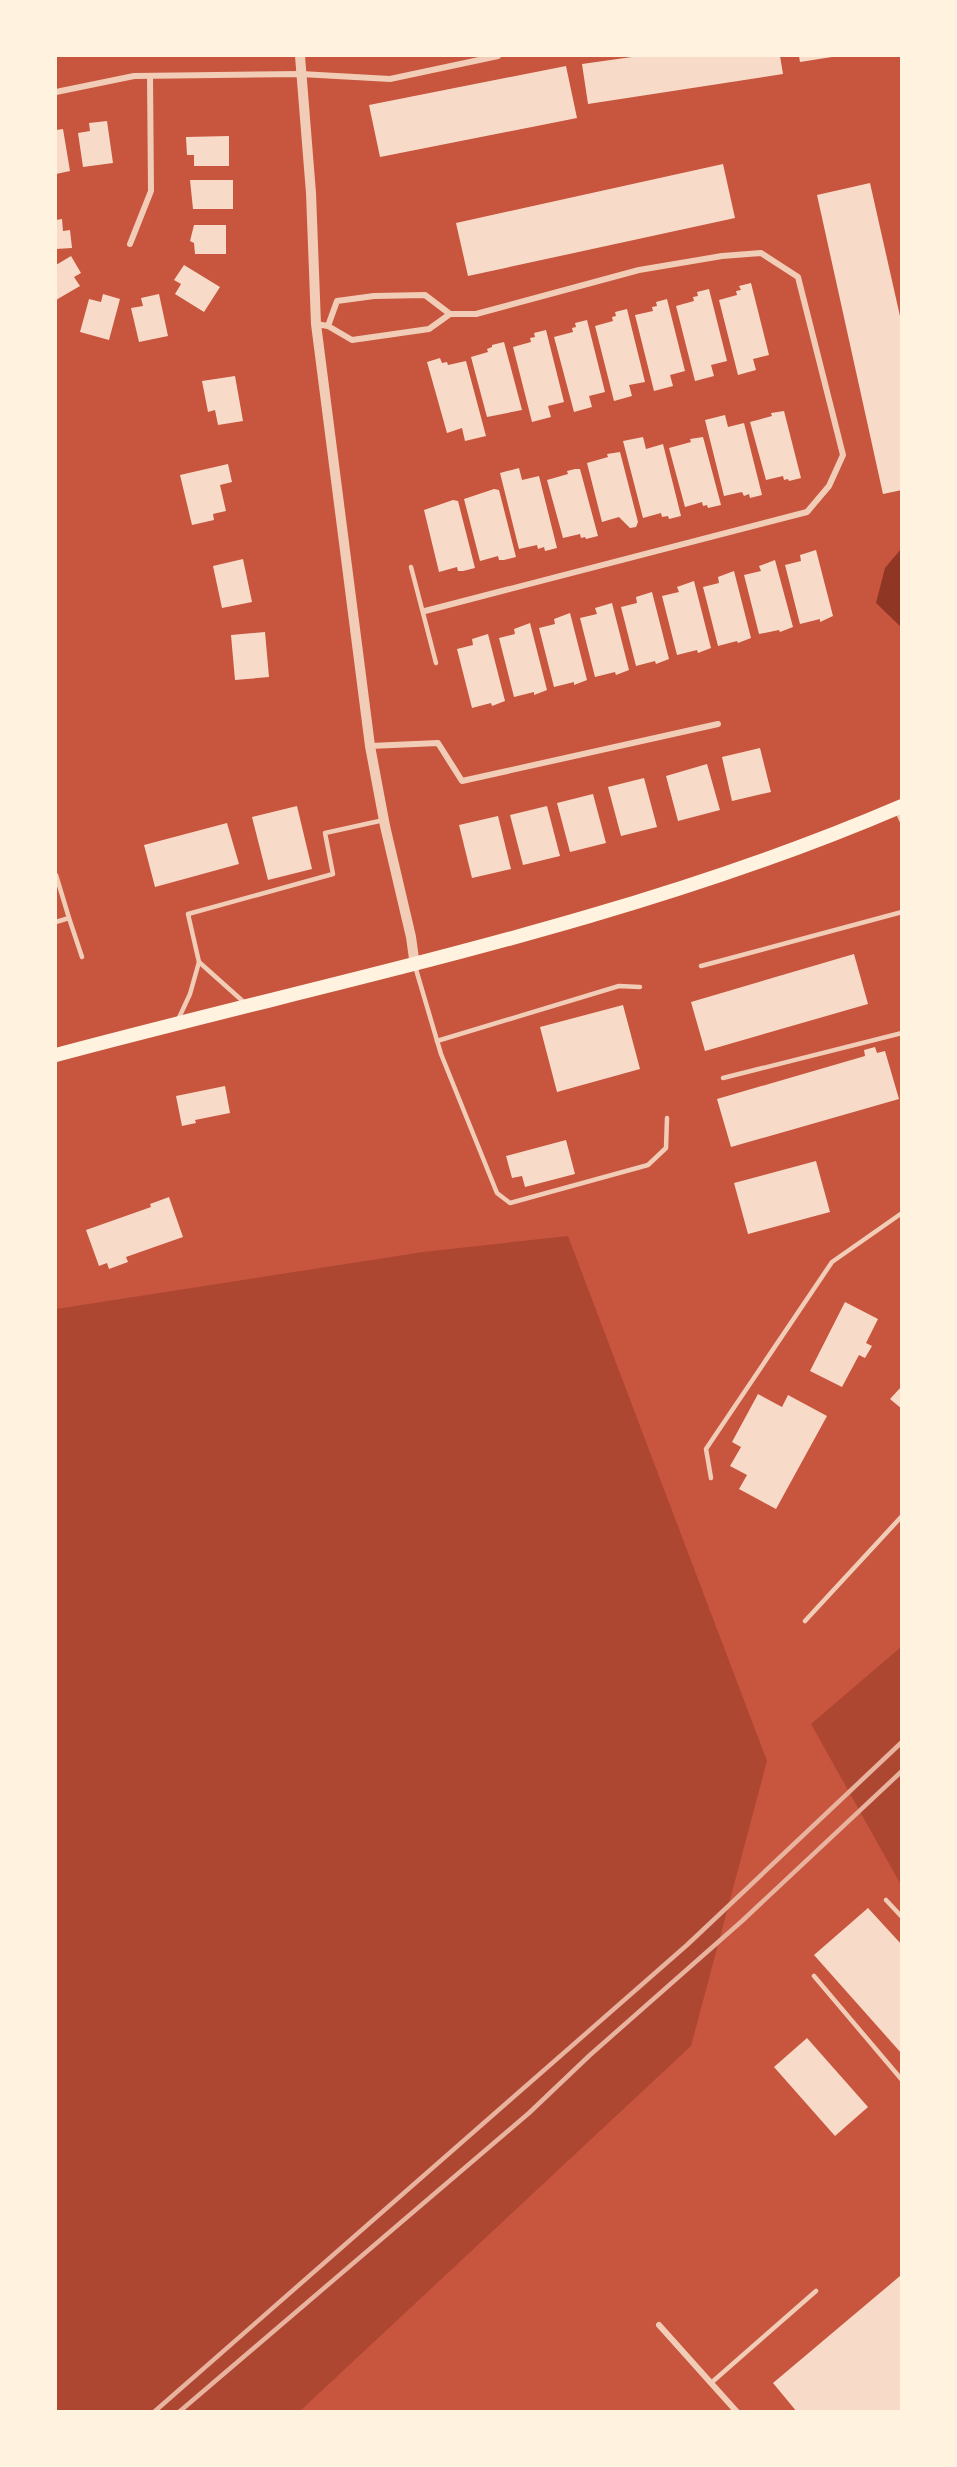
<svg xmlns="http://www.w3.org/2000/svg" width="957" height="2467" font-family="'Public Sans',sans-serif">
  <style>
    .green { fill: #ae4732 }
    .water { fill: #8f3625 }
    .building { fill: #f7dbc8 }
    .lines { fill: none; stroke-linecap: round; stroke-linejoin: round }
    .service { stroke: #f1ccb7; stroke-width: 4.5 }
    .minor { stroke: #f1ccb7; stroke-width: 6 }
    .tertiary { stroke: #f1ccb7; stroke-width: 10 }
    .primary { stroke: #fff3e0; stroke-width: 14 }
    .rail { stroke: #e9b49f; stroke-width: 4.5 }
  </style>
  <rect width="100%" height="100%" fill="#c8553d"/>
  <g class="green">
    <polygon points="568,1236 767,1761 691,2046 300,2411 56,2411 56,1309 423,1252"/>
    <polygon points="901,1647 901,1885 811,1724"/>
  </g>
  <polygon class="water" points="901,549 902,549 901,627 876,603 885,568"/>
  <g class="building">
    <polygon points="639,56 780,56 783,74 588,104 582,64"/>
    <polygon points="799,56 832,56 832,57 800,62"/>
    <polygon points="566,66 577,118 380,157 369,105"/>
    <polygon points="107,121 113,163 83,167 78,133 90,131 89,123"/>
    <polygon points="63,129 70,171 56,174 56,130"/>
    <polygon points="229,136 229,166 194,166 194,155 187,155 186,137"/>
    <polygon points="723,164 735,218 468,276 456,223"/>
    <polygon points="190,180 233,180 233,209 193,209"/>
    <polygon points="870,183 902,325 902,490 883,494 817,195"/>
    <polygon points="62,219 63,231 70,230 72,248 56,249 56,220"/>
    <polygon points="194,225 226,225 226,254 195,254 194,243 190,241"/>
    <polygon points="71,256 81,273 74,277 80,286 56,300 56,265"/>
    <polygon points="184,265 220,287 204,312 175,294 181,284 174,280"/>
    <polygon points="751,283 769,355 753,359 756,370 738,375 719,300 737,295 736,291 741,290 739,286"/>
    <polygon points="709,289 727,361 711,365 714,376 695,381 676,306 694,301 693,297 698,296 697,292"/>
    <polygon points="103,294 120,299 109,340 80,332 89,299 101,302"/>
    <polygon points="159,294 168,336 139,342 131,308 143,306 141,298"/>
    <polygon points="667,299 685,371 670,375 673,386 654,391 635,315 653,311 652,307 657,306 656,302"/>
    <polygon points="627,309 645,382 629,385 632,396 614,401 595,326 613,321 612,317 616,316 615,312"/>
    <polygon points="587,320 605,392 589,396 592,407 574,412 554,337 573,332 572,328 576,327 575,323"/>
    <polygon points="546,330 564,402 548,406 551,417 532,422 513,347 531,342 530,338 535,337 534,333"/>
    <polygon points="504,342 522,410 487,417 471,357 488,352 487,349 492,347 492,345"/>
    <polygon points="440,358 442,363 447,362 448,365 466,361 486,436 465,441 462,428 447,433 427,362"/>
    <polygon points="235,376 243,421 218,425 215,410 208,412 202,381"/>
    <polygon points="784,411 801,478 789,481 788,479 784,480 783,476 766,480 750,422 772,416 771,413"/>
    <polygon points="725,415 728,427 744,423 762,495 750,498 749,494 744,496 742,492 724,496 705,420"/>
    <polygon points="643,437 646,449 663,444 681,516 669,519 668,516 662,517 661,513 643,518 623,441"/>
    <polygon points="703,437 721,505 708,508 707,505 703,506 702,502 685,507 669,448 691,442 690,439"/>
    <polygon points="620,452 638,522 636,527 630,528 619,517 602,522 587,463 608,457 607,454"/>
    <polygon points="228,464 232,482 220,485 226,511 213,514 214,520 192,525 180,475"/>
    <polygon points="519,468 522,480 539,476 557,548 545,551 544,547 538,549 537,545 519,549 500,473"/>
    <polygon points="575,469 580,469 598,536 586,539 585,537 581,538 580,534 563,538 547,480 568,474 567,471"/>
    <polygon points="494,489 499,490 516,557 504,560 499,560 498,556 480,561 464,499"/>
    <polygon points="453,500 458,501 475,568 463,571 458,571 457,567 439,572 424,510"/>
    <polygon points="816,550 833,616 820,622 820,619 800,624 785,565 801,561 800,555"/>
    <polygon points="243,559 252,602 222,608 213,566"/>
    <polygon points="775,560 793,627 780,632 779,630 759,634 744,575 761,571 759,566"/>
    <polygon points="734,571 751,638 738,643 737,641 718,646 703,587 719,583 718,577"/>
    <polygon points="694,581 711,648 698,653 697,650 677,655 662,596 679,592 677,587"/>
    <polygon points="652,592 669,659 656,664 655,661 636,666 621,607 637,603 636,597"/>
    <polygon points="612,603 629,670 616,675 615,672 595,677 580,618 597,614 595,608"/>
    <polygon points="570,613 587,680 574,685 574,682 554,687 539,628 555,624 554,619"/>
    <polygon points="530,623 547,690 534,695 534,692 514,697 499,638 515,634 514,629"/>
    <polygon points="265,632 269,677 235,680 231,635"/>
    <polygon points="488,634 505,701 492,706 491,703 472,708 457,649 473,645 472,639"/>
    <polygon points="760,748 771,792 732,801 722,757"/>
    <polygon points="707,764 720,810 678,821 666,776"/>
    <polygon points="644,778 657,827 621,836 608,787"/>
    <polygon points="593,794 606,843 570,852 557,803"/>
    <polygon points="297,806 312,869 268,880 252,817"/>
    <polygon points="547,806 560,856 523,865 510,815"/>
    <polygon points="498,816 511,869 472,878 459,825"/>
    <polygon points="227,823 239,864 155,887 144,845"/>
    <polygon points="854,954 868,1004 705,1051 691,1002"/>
    <polygon points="623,1005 640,1069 557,1092 540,1027"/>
    <polygon points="875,1047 877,1053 885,1051 899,1099 731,1147 717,1099 865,1056 864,1050"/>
    <polygon points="225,1086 230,1113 195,1120 196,1123 182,1126 176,1096"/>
    <polygon points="566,1140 575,1174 525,1187 522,1176 512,1178 506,1156"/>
    <polygon points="816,1161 830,1212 748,1234 734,1183"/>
    <polygon points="169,1197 183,1237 126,1257 128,1262 109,1269 107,1263 99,1266 86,1230 151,1207 150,1204"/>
    <polygon points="845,1302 878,1319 866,1343 872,1346 865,1358 859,1355 842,1387 810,1371"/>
    <polygon points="902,1386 902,1409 890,1399"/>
    <polygon points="758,1394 782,1407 788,1395 827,1416 776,1509 739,1489 747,1475 730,1466 741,1447 732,1442"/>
    <polygon points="868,1908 902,1945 902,2054 814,1955"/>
    <polygon points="807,2038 868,2107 835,2136 774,2067"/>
    <polygon points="900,2276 902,2412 797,2412 773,2383"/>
  </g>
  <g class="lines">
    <g class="service">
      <polyline points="411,567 436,663"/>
      <polyline points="56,875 69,918"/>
      <polyline points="56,922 69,918 82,957"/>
      <polyline points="199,962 246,1004"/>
      <polyline points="415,966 441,1054 497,1193 510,1203 648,1165 666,1148 667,1118"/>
      <polyline points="701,966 902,912"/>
      <polyline points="177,1022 190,994 199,962 188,914 333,874 325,833 384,820"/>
      <polyline points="437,1041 619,986 640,987"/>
      <polyline points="723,1078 902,1033"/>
      <polyline points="711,1478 706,1449 832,1262 902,1213"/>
      <polyline points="805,1621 902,1516"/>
      <polyline points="886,1900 902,1917"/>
      <polyline points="814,1976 902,2080"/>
      <polyline points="711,2383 816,2291"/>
    </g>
    <g class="minor">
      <polyline points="56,92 134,76 301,74 390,79 498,56"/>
      <polyline points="130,244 151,191 150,76"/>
      <polyline points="316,324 328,326 352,340 429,329 450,314 476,314 639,270 722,256 761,253 798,277 843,455 829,486 807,512 425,611"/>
      <polyline points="328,326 337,301 374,296 425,295 450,314"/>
      <polyline points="370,746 438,743 462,781 718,724"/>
      <polyline points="897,809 902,820"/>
      <polyline points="659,2325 737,2412"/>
    </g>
    <polyline class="tertiary" points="300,56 311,193 316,324 370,746 385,826 411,937 415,966"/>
    <path class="primary" d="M56 1055C339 979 630 923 902 806"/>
    <g class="rail">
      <polyline points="154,2412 687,1945 902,1742"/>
      <polyline points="179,2412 529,2113 590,2055 742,1921 902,1771"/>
    </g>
  </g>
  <rect width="957" height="2467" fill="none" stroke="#fff3e0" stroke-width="114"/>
</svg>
